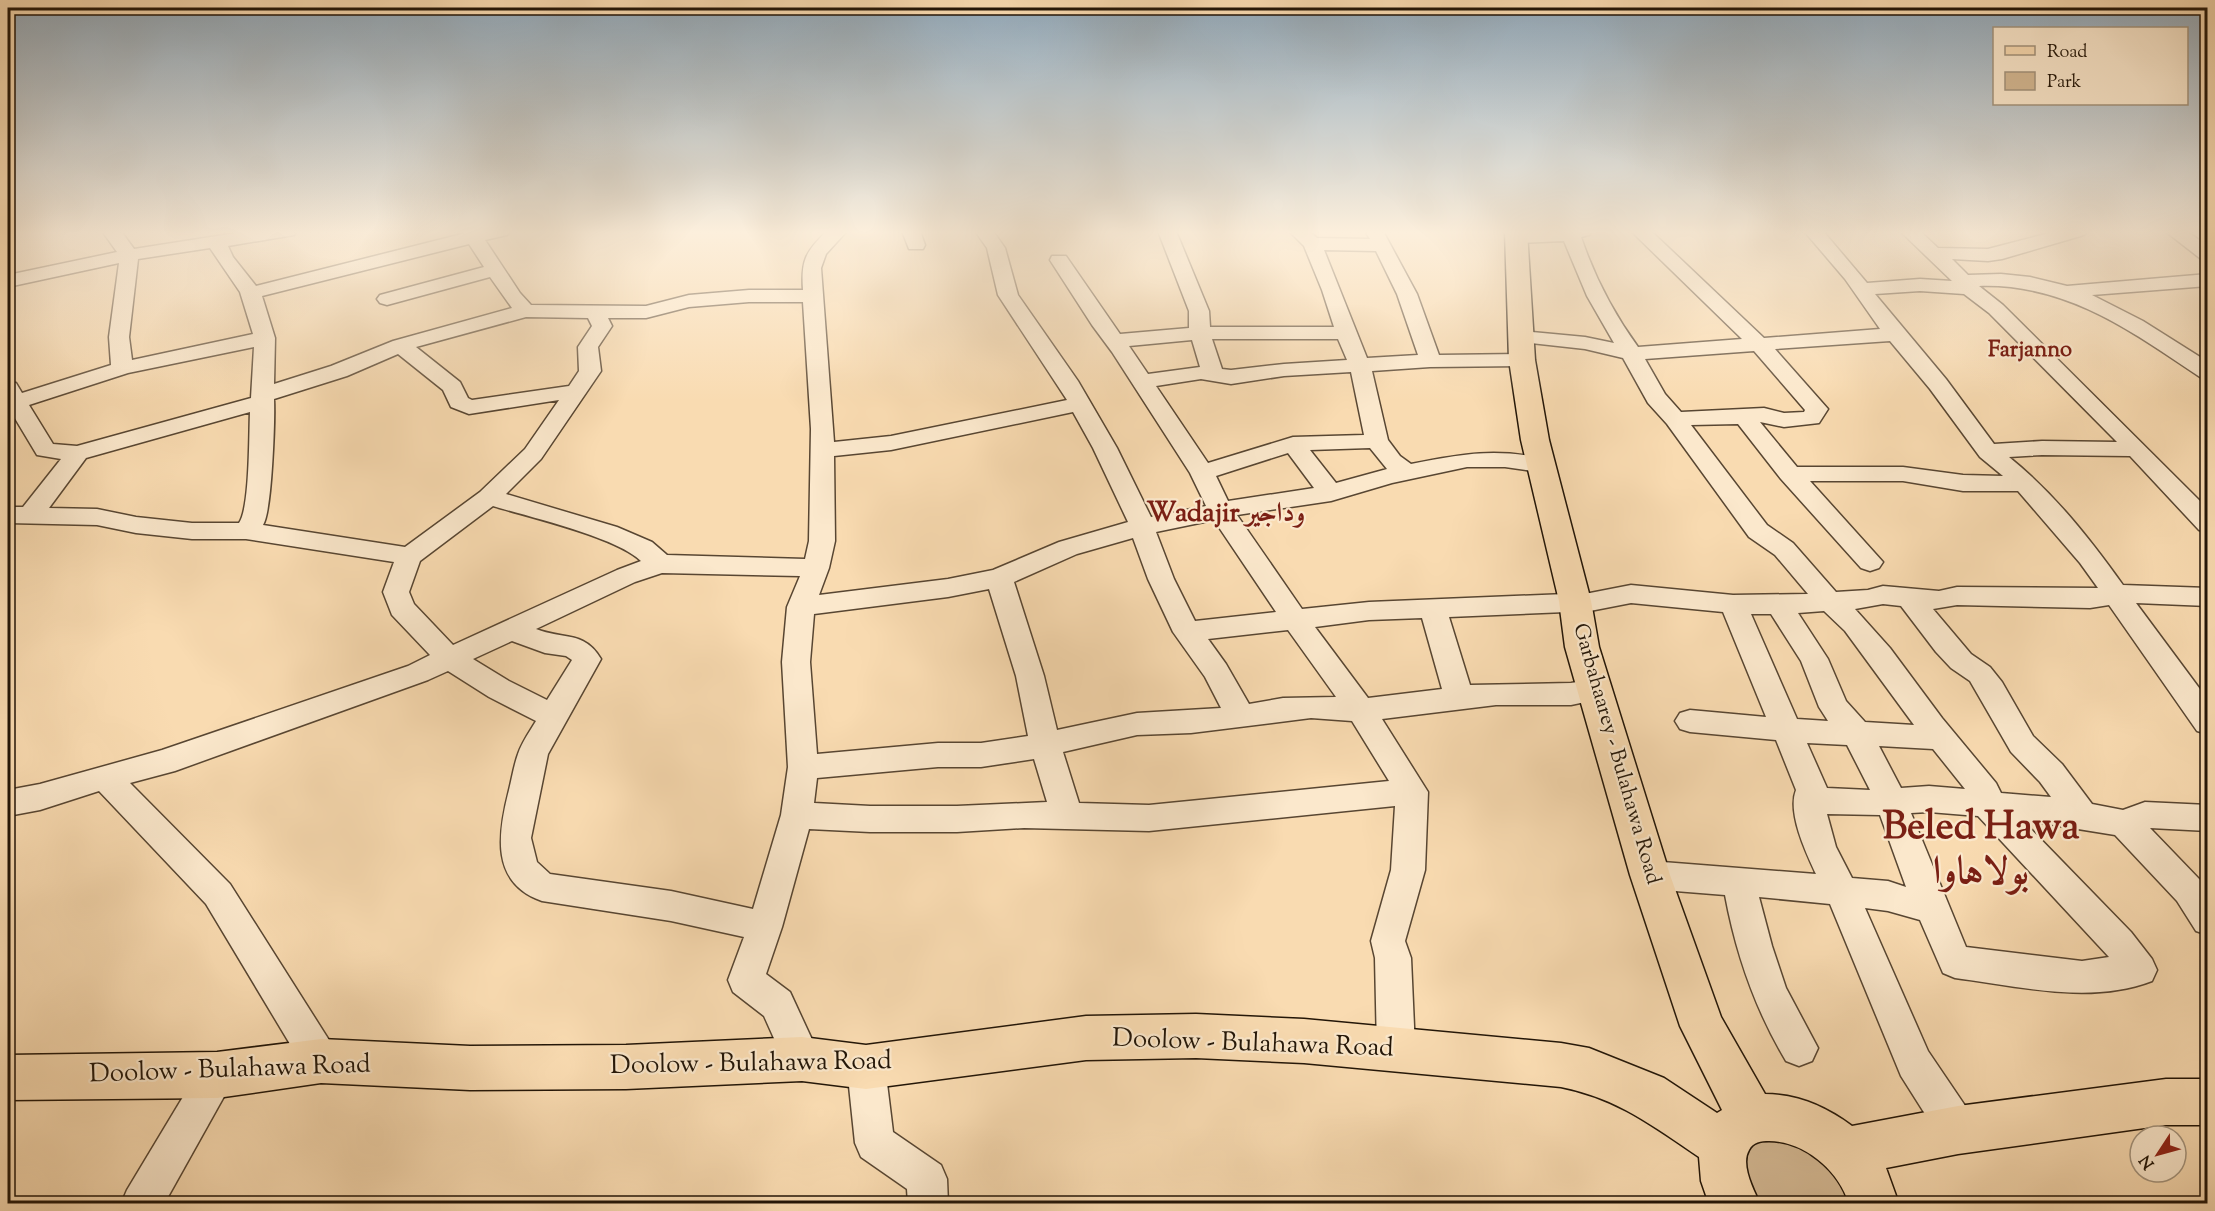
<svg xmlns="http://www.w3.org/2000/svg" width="2215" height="1211" font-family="'Sorts Mill Goudy',Amiri,serif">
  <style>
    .green { fill: #d4b994; stroke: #7b674e; stroke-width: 1.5 }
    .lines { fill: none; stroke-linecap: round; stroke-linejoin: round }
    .minor-casing { stroke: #584632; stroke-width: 3 }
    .major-casing { stroke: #221507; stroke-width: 3 }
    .minor { fill: #fbe8cc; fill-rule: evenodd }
    .major { fill: #f9dbb1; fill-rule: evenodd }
    .labels { text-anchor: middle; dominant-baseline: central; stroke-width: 4.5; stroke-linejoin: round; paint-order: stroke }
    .street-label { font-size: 21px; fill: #221507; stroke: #fbe8cc }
    .far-district-label { font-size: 22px; font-weight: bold; fill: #7a1f14; stroke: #fbe8cc }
    .near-street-label { font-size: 26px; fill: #221507; stroke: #fbe8cc }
    .district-label { font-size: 27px; font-weight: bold; fill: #7a1f14; stroke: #fbe8cc }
    .near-town-label { font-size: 39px; font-weight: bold; fill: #7a1f14; stroke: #fbe8cc }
  </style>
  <rect width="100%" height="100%" fill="#f9dbb1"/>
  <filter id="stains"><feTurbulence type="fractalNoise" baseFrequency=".00333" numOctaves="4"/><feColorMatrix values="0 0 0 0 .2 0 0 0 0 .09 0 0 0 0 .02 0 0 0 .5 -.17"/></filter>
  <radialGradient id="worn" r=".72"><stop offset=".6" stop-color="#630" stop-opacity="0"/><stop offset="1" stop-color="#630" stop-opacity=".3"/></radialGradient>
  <polygon class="green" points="1771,1136 1825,1155 1855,1203 1754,1203 1743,1180 1747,1150 1757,1141"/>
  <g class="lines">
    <g class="minor-casing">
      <g id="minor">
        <path d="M102 231H121L134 249 249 231H297L294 235 228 246 233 257 256 286 474 231H510L507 235 485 240 520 293 531 305 646 306 689 295 749 290H803C801 261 805 252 827 231H847L826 254 821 268 834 442 891 436 1067 400 998 295 987 248 975 231H993L1005 248 1018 295 1078 381 1117 448 1151 517 1206 506 1190 473 1112 352 1092 325 1050 260 1052 256H1066L1120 334 1189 328V311L1158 231H1176L1209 311 1210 327H1334L1322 290 1304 246 1289 231H1309L1317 238 1370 239 1365 231H1383L1417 294 1439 355 1522 354 1530 355 1533 360 1530 365 1522 366 1430 367 1372 371 1388 440 1400 456 1411 464C1460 454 1499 447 1548 460L1552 465 1548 470 1540 472 1505 467H1467L1392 483 1331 501 1237 515 1302 609 1369 602 1590 593 1631 585 1733 595 1808 594 1775 555 1749 537 1667 424 1648 403 1623 358 1585 349 1514 341 1511 337 1514 333 1521 331 1585 337 1614 343 1587 296 1564 241 1517 243 1510 241 1508 237 1510 233 1592 231 1589 235 1581 237C1594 276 1614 314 1638 347L1742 339 1631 231H1651L1764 338 1880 329 1845 279 1804 231H1823L1867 283 1920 279 1952 281 1900 231H1920L1938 248 1988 249 2057 231H2087L2084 235 2002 259 1988 261 1952 259 1968 275 2001 274 2030 277 2067 286 2208 274V286L2092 295 2143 321 2208 362V378L2200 377C2131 331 2066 283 1979 286L2003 305 2208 509V532L2199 530 2130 456 2042 455 2009 457C2054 493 2090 539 2123 585L2208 588V606L2136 603 2208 700V734L2197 731 2109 605 2090 608 1957 605 1933 609 1971 654 1990 667 2002 682 2033 736 2062 764 2092 804 2123 810 2145 802 2208 805V831L2150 828 2201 881 2208 891V935L2196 931 2177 901 2115 835 2022 820 2131 932 2152 959 2157 970 2152 981C2090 1005 2018 986 1955 978L1943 973 1920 920 1888 911 1865 908 1928 1051 1972 1116 1978 1130 1972 1144 1958 1150 1944 1144 1901 1076 1830 904 1759 897 1772 946 1786 988 1818 1048 1812 1061 1799 1066 1786 1061C1755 1009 1736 954 1725 895L1650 889 1638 885 1633 875 1638 865 1650 861 1816 874C1806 853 1787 812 1796 790L1776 740 1690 732 1680 729 1675 721 1680 713 1690 710 1766 717 1723 612 1631 603 1590 611 1449 617 1470 685 1571 683 1594 679 1604 682 1608 690 1604 698 1571 705H1496L1382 719 1428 792 1425 870 1405 941 1411 958 1415 1049 1409 1062 1396 1067 1383 1062 1377 1049 1375 958 1371 941 1391 870 1395 806 1149 831 1024 828 957 832H870L809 829 782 927 766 974 790 992 821 1059 815 1072 802 1077 789 1072 764 1016 733 992 728 980 744 937 671 921 542 901C490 883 498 833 509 790 512 778 514 765 518 754 522 742 530 731 536 721L489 697 448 671 428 680 175 771 130 783 230 884 334 1048 340 1061 334 1074 321 1079 308 1074 206 904 99 791 40 810 8 816V790L40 784 162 750 408 666 430 655 392 615 383 592 394 562 246 539H192L136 533 97 525 8 523V507H23L61 459 37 455 10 410 8 411V382L16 383 22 393 111 365 109 337 119 263 8 287V275L117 252ZM469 244 484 267 380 295 377 299 380 303 387 305 490 277 512 308 393 341 331 366 274 384 275 338 262 296ZM210 248 240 292 253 334 132 360 129 337 138 259ZM1324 250 1376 251 1397 294 1418 355 1367 358ZM1920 291 1964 294 1989 313 2117 442 2042 441 1994 444 1946 379 1875 294ZM749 302H803L811 429 809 541 805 559 667 555 652 542 617 527 506 494 541 459 601 371 598 347 612 326 608 318H646L689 307ZM526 317 588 318 592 326 578 347 579 371 569 386 472 400 468 398 460 382 416 347ZM1212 339H1338L1347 360 1284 364 1231 370 1222 369ZM1192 340 1200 367 1148 374 1129 346ZM1890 341 1930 389 1980 457 2003 476 1963 475 1903 467H1797L1760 422 1784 427 1819 423 1828 409 1775 349ZM254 347 251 398 77 446 53 444 29 405 128 373ZM1754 351 1805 410 1804 412 1784 413 1764 408 1681 412 1665 394 1645 359ZM398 354 443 390 451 407 469 414 559 400 525 449 480 492 405 547 263 525C272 512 275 417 274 399L347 376ZM1351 372 1364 435 1293 437 1208 463 1156 386 1201 379 1231 384 1284 376ZM250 412C249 434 250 508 239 523H192L136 517 97 509 49 508 86 458ZM1073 412 1093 448 1128 522 1059 542 993 570 948 579 819 595 829 568 835 541 834 456 891 450ZM1738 424 1781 479 1861 568 1870 571 1879 568 1883 562 1810 481H1903L1963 491H2018L2080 563 2098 588 1957 587 1939 591 1883 586 1868 590 1836 592 1793 543 1767 525 1691 425ZM1370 448 1387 469 1336 483 1310 450ZM1288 453 1314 488 1228 501 1216 476ZM493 506C529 517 616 537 641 561L617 570 453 645 414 604 409 592 420 561ZM1214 520 1276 612 1195 621 1174 579 1156 532ZM1133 538 1148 579 1173 632 1205 677 1221 708 1137 713 1057 730 1044 676 1014 582 1077 554ZM662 573 800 576 787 607 782 662 788 767 781 815 753 909 671 891 550 874 537 862 531 838 548 754 601 659C584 630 563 640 536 629L635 582ZM989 589 1016 676 1028 736 981 743H938L817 754 810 662 814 614 948 597ZM1883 604 1901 606 1936 652 1951 668 1970 681 2011 752 2040 782 2051 797 2001 793 1996 783 1942 718 1890 648 1855 609ZM1824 611 1845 631 1914 725 1865 722 1846 701 1828 659 1798 613ZM1751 614H1771L1801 661 1819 707 1828 721 1797 719ZM1422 618 1442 689 1368 698 1315 627 1369 620ZM1288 630 1336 697 1283 698 1249 704 1226 664 1208 639ZM512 641 545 653 566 656 572 660 547 700 509 681 473 659ZM1311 718 1352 721 1389 781 1149 805 1079 803 1063 752 1137 735 1191 733ZM1807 743 1847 745 1870 790 1827 788ZM1879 746 1933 749 1965 789 1929 786 1901 788ZM1034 759 1047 802 957 806H870L814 803 817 778 938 767H981ZM1929 812 1978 816 2109 957 2082 961 1966 947 1911 813ZM1827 814 1880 815 1906 887 1888 881 1852 878 1836 847Z"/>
        <polygon points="902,231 920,231 925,245 923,249 909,249"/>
        <polygon points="2165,231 2186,231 2208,246 2208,261 2201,259"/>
        <polygon points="866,1049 879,1054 885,1067 893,1132 941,1165 947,1179 948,1204 908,1204 907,1189 861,1157 855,1143 847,1067 853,1054"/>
        <polygon points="217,1057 230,1062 236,1075 164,1204 121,1204 127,1190 204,1062"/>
      </g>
    </g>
    <g class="major-casing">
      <path id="major" d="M1505 231H1527L1535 360 1549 440 1591 601 1599 647 1670 875 1721 1017 1765 1094C1797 1094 1827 1107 1852 1126L1958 1106 2166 1079H2208V1125H2166L1958 1154 1886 1168 1899 1204H1849C1839 1170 1804 1141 1769 1141 1761 1141 1753 1142 1749 1150 1740 1165 1754 1190 1760 1204H1709L1701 1181 1699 1157C1653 1126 1617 1098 1561 1087L1304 1063 1196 1058 1086 1060 866 1089 802 1081 626 1089 470 1090 321 1083 217 1098 8 1100V1055L217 1052 321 1039 470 1046 626 1045 802 1037 866 1045 1086 1016 1196 1014 1304 1019 1561 1043 1589 1048 1664 1078 1717 1113 1722 1110 1680 1026 1630 875 1565 647 1559 601 1521 440 1509 360Z"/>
    </g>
    <use href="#minor" class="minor"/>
    <use href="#major" class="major"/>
  </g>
  <linearGradient id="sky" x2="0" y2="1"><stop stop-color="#91a9bb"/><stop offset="0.58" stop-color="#fcefdc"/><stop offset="1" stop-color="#fcefdc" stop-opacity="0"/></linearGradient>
  <rect width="2215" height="401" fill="url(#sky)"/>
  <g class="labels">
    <g class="street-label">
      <text transform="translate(1616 754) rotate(74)">Garbahaarey - Bulahawa Road</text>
    </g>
    <g class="far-district-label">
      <text x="2030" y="351">Farjanno</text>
    </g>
    <g class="near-street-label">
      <text transform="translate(1253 1044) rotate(2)">Doolow - Bulahawa Road</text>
      <text transform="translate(751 1064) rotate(-1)">Doolow - Bulahawa Road</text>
      <text transform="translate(230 1070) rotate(-2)">Doolow - Bulahawa Road</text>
    </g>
    <g class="district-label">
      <text x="1226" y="514">Wadajir وداجير</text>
    </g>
    <g class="near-town-label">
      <text x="1981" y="829">Beled Hawa<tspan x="1981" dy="45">بولاهاوا</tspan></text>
    </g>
  </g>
  <rect width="2215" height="1211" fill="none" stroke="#f9dbb1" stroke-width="30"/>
  <rect x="9" y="9" width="2197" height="1193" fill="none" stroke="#221507" stroke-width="3"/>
  <rect x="15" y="15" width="2185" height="1181" fill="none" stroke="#221507" stroke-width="1.5"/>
  <rect x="1993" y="27" width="195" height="78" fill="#fbe8cc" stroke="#a4947d" stroke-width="1.5"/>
  <rect x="2005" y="46" width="30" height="9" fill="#f9dbb1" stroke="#a4947d" stroke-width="1.5"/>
  <text x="2047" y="57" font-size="18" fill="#221507">Road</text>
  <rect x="2005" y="72" width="30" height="18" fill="#d4b994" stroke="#a4947d" stroke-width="1.5"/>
  <text x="2047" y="87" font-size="18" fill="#221507">Park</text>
  <g transform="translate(2158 1154) rotate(234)"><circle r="28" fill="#fbe8cc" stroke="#a4947d" stroke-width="1.5"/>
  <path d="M0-4.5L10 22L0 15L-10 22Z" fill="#8f2418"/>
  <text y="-9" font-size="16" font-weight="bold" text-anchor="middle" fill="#221507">N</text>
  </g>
  <rect width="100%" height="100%" filter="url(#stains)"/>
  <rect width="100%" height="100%" fill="url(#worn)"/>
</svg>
